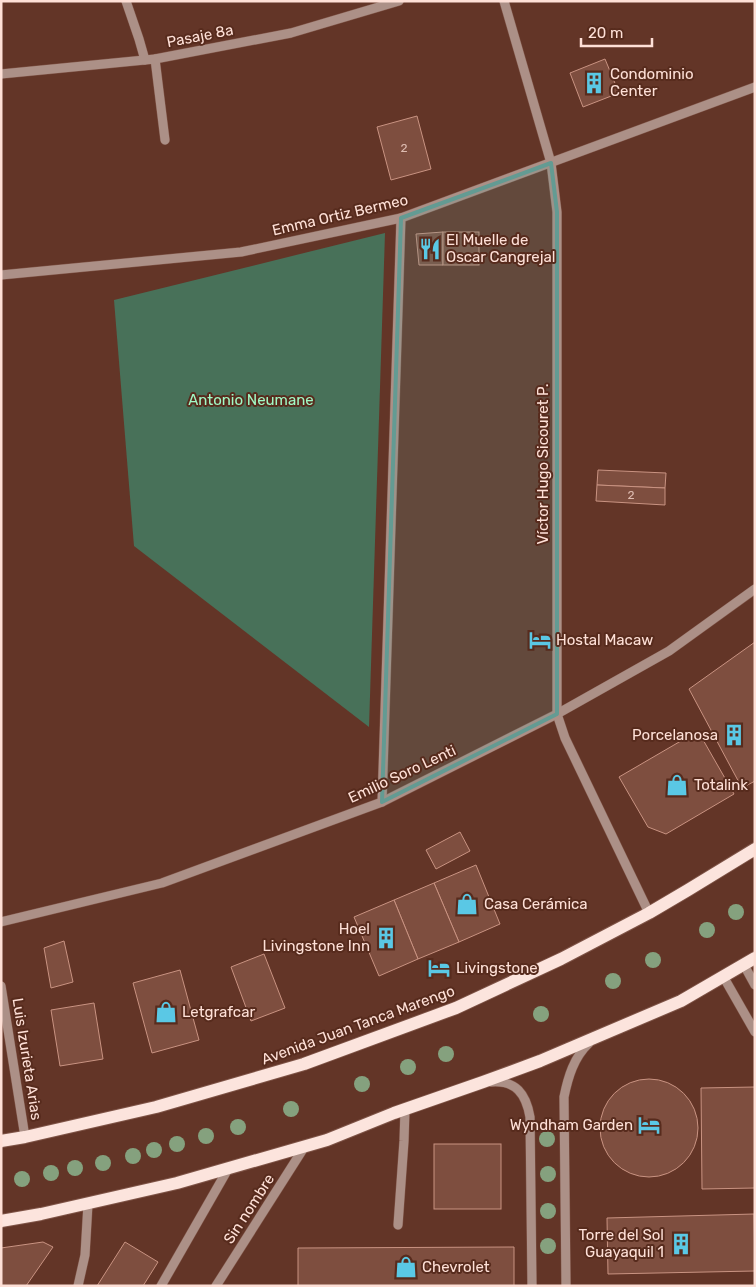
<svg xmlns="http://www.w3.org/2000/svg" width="756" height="1287" font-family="Rubik,sans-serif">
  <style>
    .green { fill: #487159 }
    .building { fill: #7e4e3f; stroke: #c99382 }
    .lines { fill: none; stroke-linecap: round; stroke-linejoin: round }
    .minor-casing { stroke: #7f5447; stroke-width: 10 }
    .major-casing { stroke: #7f5447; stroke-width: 14 }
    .minor { stroke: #ac9087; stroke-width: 9 }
    .major { stroke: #fce4dd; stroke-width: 12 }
    .tree { fill: #85a17e }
    .marked { fill: #639b93; fill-opacity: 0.2; stroke: #639b93; stroke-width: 4; stroke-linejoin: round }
    .labels { text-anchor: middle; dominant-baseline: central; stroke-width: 4; stroke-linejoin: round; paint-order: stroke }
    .number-label { font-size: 12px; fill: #debcb1 }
    .street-label { font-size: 15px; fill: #fee0d7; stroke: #572b1d }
    .poi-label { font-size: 15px; fill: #fee0d7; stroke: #572b1d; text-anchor: start }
    .park-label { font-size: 15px; fill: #a1fac6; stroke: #572b1d }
  </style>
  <rect width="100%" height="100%" fill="#633527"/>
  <polygon class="green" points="385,233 369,727 134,546 114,300"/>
  <g class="building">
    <polygon points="605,59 619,93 583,107 570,73"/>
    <polygon points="417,116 431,169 391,180 377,127"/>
    <polygon points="443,232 443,265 419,265 416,234"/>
    <rect x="443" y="232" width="36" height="33"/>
    <polygon points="598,470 666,473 665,488 597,485"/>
    <polygon points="597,485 665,488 665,505 596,501"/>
    <polygon points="755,642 755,781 742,788 689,689"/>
    <polygon points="698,731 734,794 666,834 648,827 619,777"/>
    <polygon points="460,832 470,851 436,869 426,850"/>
    <polygon points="476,865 500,924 459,942 434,883"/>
    <polygon points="434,883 459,942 418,959 394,900"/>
    <polygon points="394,900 418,959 379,976 354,917"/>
    <polygon points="64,941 73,982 51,988 44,948"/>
    <polygon points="264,954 285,1008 251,1021 231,967"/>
    <polygon points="180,970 199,1040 152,1053 133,983"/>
    <polygon points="94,1003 103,1059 60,1066 51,1010"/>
    <circle cx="649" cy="1128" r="49"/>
    <polygon points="755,1087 755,1188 702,1189 701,1088"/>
    <rect x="434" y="1144" width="67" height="65"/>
    <polygon points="754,1214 755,1271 608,1274 607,1218"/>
    <polygon points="43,1242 53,1247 26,1286 1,1286 1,1248"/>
    <polygon points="125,1242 158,1262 143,1286 97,1286"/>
    <polygon points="514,1247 514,1286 298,1286 298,1248"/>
  </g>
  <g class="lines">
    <g class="minor-casing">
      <g id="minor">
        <polyline points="126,1 139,39 145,60"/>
        <polyline points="504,1 551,163 557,212 557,714 565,738 649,913"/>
        <polyline points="155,59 165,140"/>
        <polyline points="1,74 155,59 291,33 399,1"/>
        <polyline points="1,275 241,252 401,218 755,87"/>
        <polyline points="382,802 401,218"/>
        <polyline points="1,922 162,883 382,802 557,714 669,651 755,589"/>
        <polyline points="744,965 755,985"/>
        <polyline points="723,976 755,1032"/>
        <polyline points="1,986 25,1137"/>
        <path d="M491 1082C516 1080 526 1094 530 1117L532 1286"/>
        <polyline points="398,1225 404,1141 405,1110"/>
        <polyline points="78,1286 85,1255 88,1204"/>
        <polyline points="161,1286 228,1169"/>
        <polyline points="216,1286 305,1146"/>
        <path d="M566 1286 564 1097C568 1077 574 1057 589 1043"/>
      </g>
    </g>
    <g class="major-casing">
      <g id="major">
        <polyline points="1,1141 25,1137 156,1107 304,1064 456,1008 561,959 649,913 688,890 755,849"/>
        <polyline points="1,1221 41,1214 177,1183 327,1140 394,1113 483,1082 540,1061 594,1038 681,1001 755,958"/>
      </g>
    </g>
    <use href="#minor" class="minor"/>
    <use href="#major" class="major"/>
  </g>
  <g class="tree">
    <circle cx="736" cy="912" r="8"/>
    <circle cx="707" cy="930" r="8"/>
    <circle cx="653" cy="960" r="8"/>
    <circle cx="613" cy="981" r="8"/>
    <circle cx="541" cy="1014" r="8"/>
    <circle cx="446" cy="1054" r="8"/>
    <circle cx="408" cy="1067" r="8"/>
    <circle cx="362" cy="1084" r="8"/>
    <circle cx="291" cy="1109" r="8"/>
    <circle cx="238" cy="1127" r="8"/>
    <circle cx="206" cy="1136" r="8"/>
    <circle cx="547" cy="1139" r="8"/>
    <circle cx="177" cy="1144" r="8"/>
    <circle cx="154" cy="1150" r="8"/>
    <circle cx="133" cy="1156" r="8"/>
    <circle cx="103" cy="1163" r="8"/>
    <circle cx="75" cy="1168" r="8"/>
    <circle cx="51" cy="1173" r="8"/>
    <circle cx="548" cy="1174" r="8"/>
    <circle cx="22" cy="1179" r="8"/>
    <circle cx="548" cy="1211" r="8"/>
    <circle cx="548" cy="1246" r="8"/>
  </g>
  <path class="marked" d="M551 163 557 212V714L382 802 401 218Z"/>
  <defs>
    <g id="building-bare" transform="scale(1.725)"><path d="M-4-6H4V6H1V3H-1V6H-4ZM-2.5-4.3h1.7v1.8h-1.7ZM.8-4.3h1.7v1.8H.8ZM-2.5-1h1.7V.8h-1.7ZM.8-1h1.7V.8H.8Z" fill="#5ac8e5" stroke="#572b1d" stroke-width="2.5" paint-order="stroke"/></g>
    <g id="restaurant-bare" transform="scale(1.725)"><path d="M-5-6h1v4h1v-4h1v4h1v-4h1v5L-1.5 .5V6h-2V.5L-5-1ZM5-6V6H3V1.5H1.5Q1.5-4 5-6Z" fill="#5ac8e5" stroke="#572b1d" stroke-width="2.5" paint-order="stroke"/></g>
    <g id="hotel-bare" transform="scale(1.725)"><path d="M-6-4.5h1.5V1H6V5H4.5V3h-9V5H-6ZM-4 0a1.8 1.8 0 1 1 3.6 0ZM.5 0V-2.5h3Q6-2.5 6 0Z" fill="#5ac8e5" stroke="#572b1d" stroke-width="2.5" paint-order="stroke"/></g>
    <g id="shop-bare" transform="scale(1.725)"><path d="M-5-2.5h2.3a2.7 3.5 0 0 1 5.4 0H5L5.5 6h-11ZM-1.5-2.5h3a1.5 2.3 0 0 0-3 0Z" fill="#5ac8e5" stroke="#572b1d" stroke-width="2.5" paint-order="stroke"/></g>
  </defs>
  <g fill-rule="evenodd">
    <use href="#building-bare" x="594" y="83"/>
    <use href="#restaurant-bare" x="430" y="249"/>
    <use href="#hotel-bare" x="540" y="640"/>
    <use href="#building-bare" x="734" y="735"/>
    <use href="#shop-bare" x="677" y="785"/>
    <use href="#shop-bare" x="467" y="904"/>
    <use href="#building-bare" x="386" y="938"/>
    <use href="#hotel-bare" x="439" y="968"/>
    <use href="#shop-bare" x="166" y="1012"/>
    <use href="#hotel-bare" x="649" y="1125"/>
    <use href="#building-bare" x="681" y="1244"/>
    <use href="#shop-bare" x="406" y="1267"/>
  </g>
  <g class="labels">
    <g class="number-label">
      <text x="404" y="148">2</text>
      <text x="631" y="495">2</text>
    </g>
    <g class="street-label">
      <text transform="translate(200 36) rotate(-11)">Pasaje 8a</text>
      <text transform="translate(340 215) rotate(-13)">Emma Ortiz Bermeo</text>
      <text transform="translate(543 464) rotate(-90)">Víctor Hugo Sicouret P.</text>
      <text transform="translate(402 774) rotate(-25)">Emilio Soro Lenti</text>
      <text transform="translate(358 1025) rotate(-20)">Avenida Juan Tanca Marengo</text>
      <text transform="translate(27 1059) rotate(81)">Luis Izurieta Arias</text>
      <text transform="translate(249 1209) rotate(-57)">Sin nombre</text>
    </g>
    <g class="poi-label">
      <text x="610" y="74">Condominio<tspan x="610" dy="17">Center</tspan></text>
      <text x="446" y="240">El Muelle de<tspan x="446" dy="17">Oscar Cangrejal</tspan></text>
      <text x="556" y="640">Hostal Macaw</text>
      <text x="718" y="735" text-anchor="end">Porcelanosa</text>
      <text x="694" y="785">Totalink</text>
      <text x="484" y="904">Casa Cerámica</text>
      <text x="370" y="929" text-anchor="end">Hoel<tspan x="370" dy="17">Livingstone Inn</tspan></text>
      <text x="456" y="968">Livingstone</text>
      <text x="182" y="1012">Letgrafcar</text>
      <text x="633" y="1125" text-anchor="end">Wyndham Garden</text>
      <text x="664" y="1235" text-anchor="end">Torre del Sol<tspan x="664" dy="17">Guayaquil 1</tspan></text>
      <text x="422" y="1267">Chevrolet</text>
    </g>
    <g class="park-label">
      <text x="251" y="400">Antonio Neumane</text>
    </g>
  </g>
  <rect width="756" height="1287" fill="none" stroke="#fee0d7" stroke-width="5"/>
  <path d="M581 38v8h71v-8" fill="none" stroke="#fee0d7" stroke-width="2.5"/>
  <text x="588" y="38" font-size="15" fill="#fee0d7" stroke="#572b1d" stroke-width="4" paint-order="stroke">20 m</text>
</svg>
